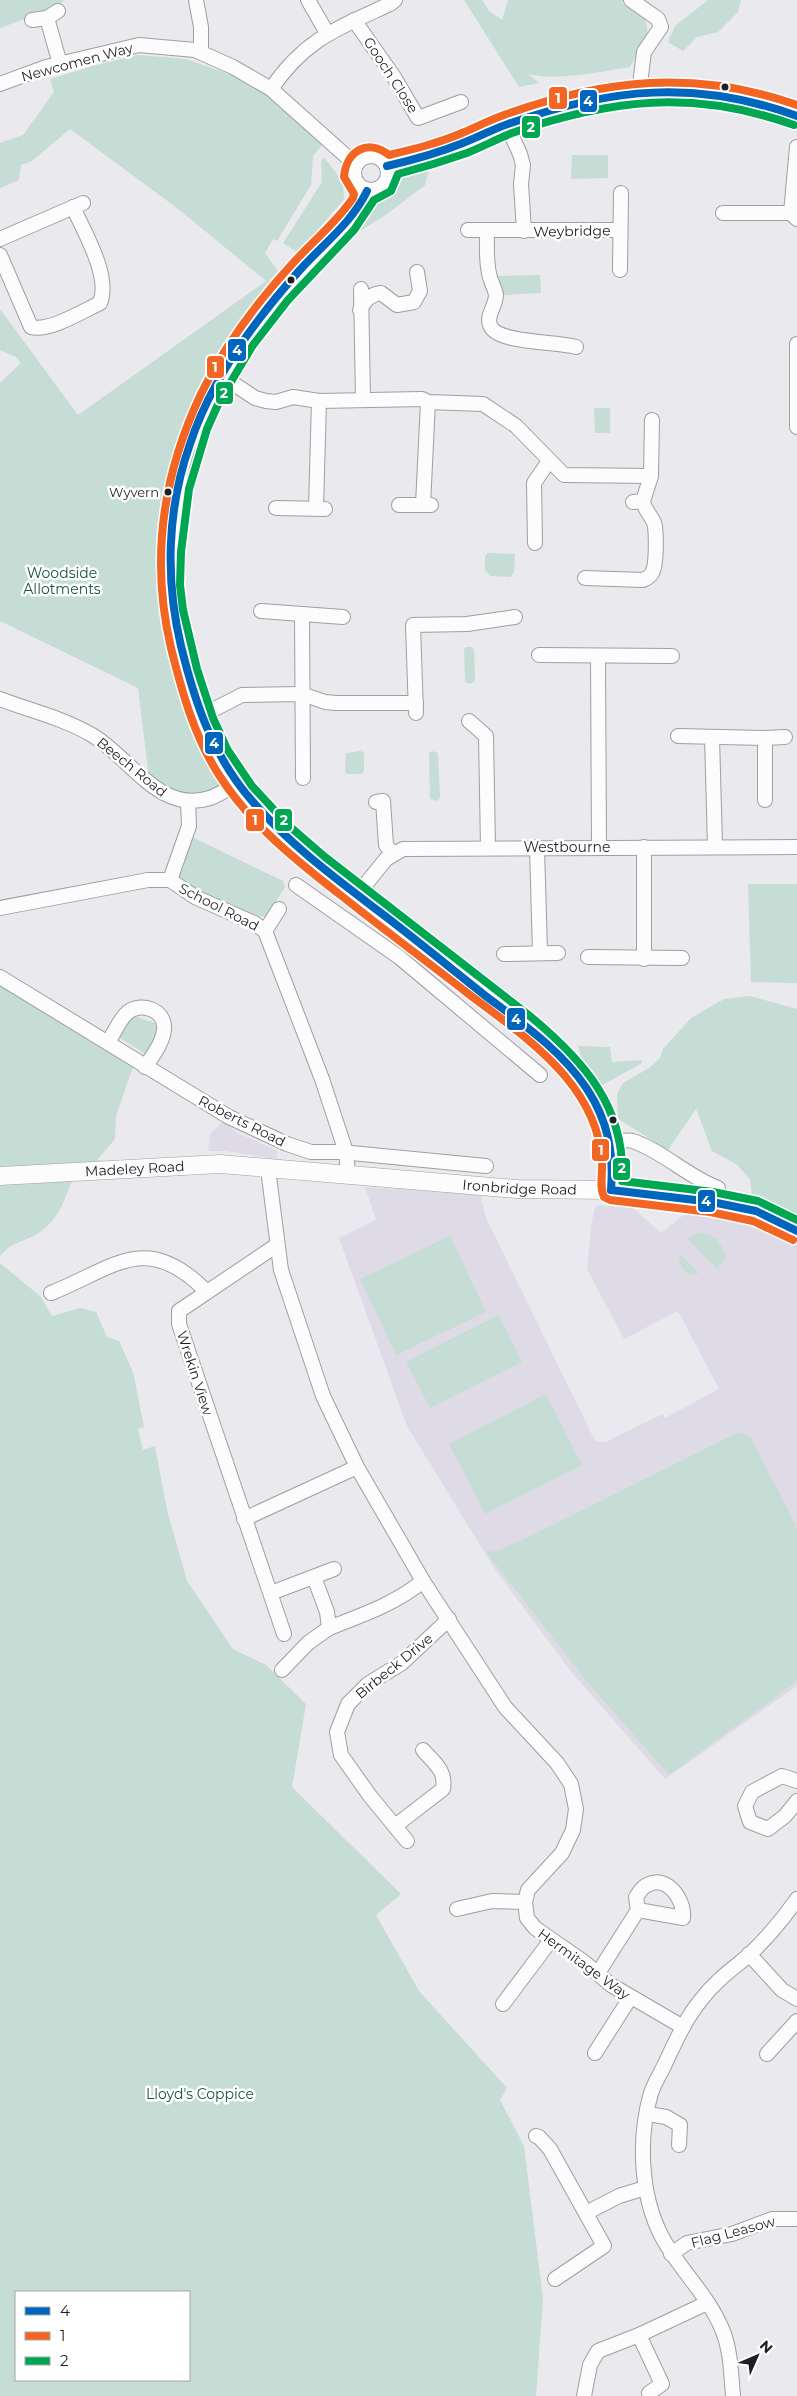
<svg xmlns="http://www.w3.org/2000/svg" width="797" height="2396" font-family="Montserrat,sans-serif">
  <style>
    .built { fill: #dedbe7 }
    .green { fill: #c5ddd4; fill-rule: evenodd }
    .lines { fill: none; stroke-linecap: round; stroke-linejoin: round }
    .minor-casing { stroke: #9f9ea2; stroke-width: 16 }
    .major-casing { stroke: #9f9ea2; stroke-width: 19 }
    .minor { stroke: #fcfcfc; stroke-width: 14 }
    .major { stroke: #fcfcfc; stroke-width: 18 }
    .bus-1-casing { stroke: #fff; stroke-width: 11 }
    .bus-2-casing { stroke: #fff; stroke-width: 11 }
    .bus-3-casing { stroke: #fff; stroke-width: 11 }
    .bus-1 { stroke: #0065bd; stroke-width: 8 }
    .bus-2 { stroke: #f26522; stroke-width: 8 }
    .bus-3 { stroke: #00a651; stroke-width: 8 }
    .bus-dot { fill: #1f1e22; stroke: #fff; stroke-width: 2 }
    .labels { text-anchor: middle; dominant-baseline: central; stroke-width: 5; stroke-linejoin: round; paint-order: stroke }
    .bus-label { font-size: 13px; fill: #1f1e22; stroke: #fff; text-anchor: end }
    .street-label { font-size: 14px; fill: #1f1e22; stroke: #fff }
    .park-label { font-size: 14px; fill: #15553d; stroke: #fff }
    .line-badge { stroke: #fff; stroke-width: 2 }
    .badge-label { font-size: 14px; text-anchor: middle; font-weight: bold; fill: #fff }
  </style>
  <rect width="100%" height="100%" fill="#eae9ee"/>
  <g class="built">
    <polygon points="223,1121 238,1133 278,1151 276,1159 225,1151 208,1151 210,1134"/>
    <polygon points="365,1187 480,1194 486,1218 595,1441 605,1442 663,1414 665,1418 719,1389 678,1311 624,1339 587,1269 592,1220 596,1205 633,1208 661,1233 687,1212 736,1216 767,1226 797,1243 797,1686 665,1779 573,1674 496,1571 407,1426 339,1238 376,1220"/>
  </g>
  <g class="green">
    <polygon points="0,0 65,0 55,8 0,28"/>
    <path d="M464 0H482L489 11 502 20 508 0H623V4L645 17C646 22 648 30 647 34 646 37 632 64 630 67 596 72 562 81 528 74L539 83 519 87Z"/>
    <polygon points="708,0 741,0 738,12 718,32 697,37 683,51 668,42 675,26"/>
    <path d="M138 55 186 59 234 76 268 95 323 144 313 156 311 185 277 241 273 239 265 253 278 271 229 337 191 410 163 496 171 497 165 579 184 689 223 777 222 784C212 791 193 798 180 795 170 793 158 782 149 777L138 688 0 621V383L21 363 16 357 0 350V309L78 415 266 281 177 208 70 129 32 161 21 165 19 180 0 188V143L23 135 54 92 50 79 96 65Z"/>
    <polygon points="572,155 608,155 608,178 571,179"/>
    <polygon points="324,157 343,182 344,199 298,253 283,243 322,182 321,161"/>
    <polygon points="430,166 425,185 387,214 357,233 300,291 330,258 333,251 332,247 387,193 398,176"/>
    <polygon points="540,275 541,293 504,295 498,276"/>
    <polygon points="594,408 610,408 610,433 595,433"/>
    <polygon points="488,553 515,554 514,572 510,577 490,576 485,570 485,556"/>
    <polygon points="466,647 472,647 474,650 475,680 471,684 465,682 464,650"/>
    <polygon points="361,751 364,753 364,771 361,774 347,774 345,772 346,753"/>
    <polygon points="432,751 438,753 440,797 438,801 430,799 429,753"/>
    <path d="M194 838 283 881 285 887 267 916 253 917 184 884C177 876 180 873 185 865L183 863 190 841Z"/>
    <polygon points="748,884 797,884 797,983 751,982"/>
    <polygon points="0,984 133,1067 116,1116 115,1139 97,1160 116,1162 0,1171"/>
    <polygon points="750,996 797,1009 797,1221 753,1204 750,1179 736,1164 712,1151 696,1109 668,1150 618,1119 617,1094 623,1083 649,1068 660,1058 663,1049 691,1018 724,999"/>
    <polygon points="134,1016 161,1025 161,1030 147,1055 117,1036 128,1019"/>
    <polygon points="578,1046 610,1047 612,1062 642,1060 642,1063 599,1087 584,1066"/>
    <path d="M72 1181C62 1206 56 1226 29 1238 15 1244 11 1244 0 1256V1185Z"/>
    <path d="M699 1233C715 1234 721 1242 726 1257L717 1269 687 1238Z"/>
    <polygon points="450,1236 486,1312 396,1355 360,1279"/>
    <path d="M679 1253 699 1273 689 1275C681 1268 679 1263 679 1253Z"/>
    <path d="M0 1263 40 1296 52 1316 80 1308 96 1312 107 1337 119 1341 133 1372 144 1427 138 1429 143 1450 155 1446 167 1510 187 1581 233 1649 266 1665 306 1704 292 1787 401 1894 376 1915 419 1991 507 2088 500 2100 524 2146 543 2299 536 2396H0ZM189 2292V2380H16V2292Z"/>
    <polygon points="499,1315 522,1362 430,1408 406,1362"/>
    <polygon points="546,1394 582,1465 485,1514 449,1444"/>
    <polygon points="739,1432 751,1437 797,1528 797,1681 669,1775 587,1682 486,1552 496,1551 522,1540"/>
  </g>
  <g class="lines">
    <g class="minor-casing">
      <g id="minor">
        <polyline points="196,0 201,27 201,52"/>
        <polyline points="308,0 327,33"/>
        <polyline points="631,0 658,19 661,27 644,52 639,92"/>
        <polyline points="47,18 60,64"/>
        <polyline points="32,20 47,18 58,11"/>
        <polyline points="354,20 394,77 418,118 461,102"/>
        <polyline points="0,84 46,67 139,45 195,50 233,67 271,89 356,165"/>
        <path d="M271 89C305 39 338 28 390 4L395 0"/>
        <polyline points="507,125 520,154 523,165 521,184 524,231"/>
        <circle cx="371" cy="173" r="17"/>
        <path d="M387 166C411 160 436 154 459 145 476 139 491 130 508 124 600 91 704 75 797 116"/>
        <path d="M367 191C353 224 323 244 299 271 250 328 202 393 182 467 173 504 169 546 170 585 171 605 176 626 181 646 192 695 207 743 237 783 273 832 323 868 370 905 410 935 449 966 488 997 528 1028 574 1060 597 1106 612 1134 614 1160 611 1190"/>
        <polyline points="723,213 791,213 797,219"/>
        <polyline points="791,213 797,147"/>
        <polyline points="468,230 620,230"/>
        <path d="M487 231C487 245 486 260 489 273 490 281 495 288 496 295 496 306 486 315 490 325 496 344 558 341 576 347"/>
        <polyline points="0,239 83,203"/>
        <path d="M0 255 31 327C49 332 83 311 100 303 111 276 84 232 73 207"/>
        <polyline points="620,270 621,193"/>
        <polyline points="361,289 363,399"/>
        <path d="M360 310C364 301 371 294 381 293L397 305 414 302 420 291 417 272"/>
        <polyline points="797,344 797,427"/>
        <polyline points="222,376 255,398 266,401 276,402 293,397 319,401 422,399 428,402 483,404 516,426 564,475 651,476"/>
        <polyline points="633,502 643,501 651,476 652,420"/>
        <polyline points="399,505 431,505"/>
        <polyline points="423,505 428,402"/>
        <polyline points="276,508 325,509"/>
        <polyline points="316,508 319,401"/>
        <polyline points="535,543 534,483 549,461"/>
        <path d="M585 578 643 580C647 578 650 577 652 573 657 565 656 535 655 526 653 516 644 511 643 501"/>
        <polyline points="261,611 343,617"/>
        <polyline points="302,614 303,778"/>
        <polyline points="539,655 672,656"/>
        <polyline points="598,656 599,846"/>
        <path d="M0 699C31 711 63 718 92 735 131 758 159 814 210 798 219 795 229 788 237 783"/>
        <polyline points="416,713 413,625 467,624 515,617"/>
        <polyline points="201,716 242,695 302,694 325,702 336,703 416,703"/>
        <polyline points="469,721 486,736 488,847"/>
        <polyline points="678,736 765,738"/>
        <polyline points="712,737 715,846"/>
        <polyline points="765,800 765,738 785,737"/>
        <polyline points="376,802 383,801 386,845 392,853"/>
        <polyline points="537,847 540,953"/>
        <polyline points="170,880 189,826 188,802"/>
        <polyline points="296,885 399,957 540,1075"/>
        <polyline points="357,895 386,859 403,849 797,847"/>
        <polyline points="0,908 148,880 170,880 195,897 254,923 265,931 322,1079 346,1152 348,1173"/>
        <polyline points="265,931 279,909"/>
        <polyline points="504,954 558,953"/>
        <polyline points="588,957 682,958"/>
        <polyline points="644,959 644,847"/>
        <polyline points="0,977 229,1117 287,1144 311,1152 341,1152 486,1166"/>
        <path d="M108 1042C114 1034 119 1020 127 1013 140 1001 166 1010 164 1029 163 1043 153 1055 145 1067"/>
        <path d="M610 1142C617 1142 627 1139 633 1141 664 1152 688 1177 718 1188"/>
        <polyline points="268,1169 281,1270 323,1396 357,1467 423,1581 505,1707 557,1763 571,1784 576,1809 573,1830 562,1853 528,1890 525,1902 527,1918 535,1928 584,1962 611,1985 683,2027"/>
        <polyline points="277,1245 179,1311 179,1324 284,1634"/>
        <path d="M51 1293C114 1268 146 1230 206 1291"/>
        <polyline points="244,1519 357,1467"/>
        <path d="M314 1577 327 1612 329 1628C362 1615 395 1604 423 1581"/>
        <polyline points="271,1593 334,1569"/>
        <polyline points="282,1670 308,1643 329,1628"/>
        <polyline points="797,1781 782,1776 752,1792 745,1806 750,1822 768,1829 785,1816 797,1801"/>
        <path d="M395 1826 443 1789C446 1770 435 1764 423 1750"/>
        <polyline points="407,1841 370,1796 341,1755 337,1732 348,1704 368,1684 402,1663 449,1619"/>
        <polyline points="457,1909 492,1901 525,1902"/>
        <polyline points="749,1954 782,1990 797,1999"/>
        <path d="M598 1973 638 1910 636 1897C639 1893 642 1887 647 1885 667 1874 685 1900 683 1918L638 1910"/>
        <polyline points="503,2004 551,1940"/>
        <polyline points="595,2053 630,1998"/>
        <polyline points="767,2054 797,2021"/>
        <polyline points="648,2114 666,2117 680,2125 679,2145"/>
        <polyline points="536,2136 539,2137 550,2149 604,2246 555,2279"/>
        <polyline points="586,2213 619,2196 645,2188"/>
        <polyline points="671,2254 687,2243 732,2234 772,2219 797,2219"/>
        <polyline points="639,2335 662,2384 649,2393"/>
        <polyline points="584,2396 590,2365 598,2351 639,2335 707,2303"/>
        <path d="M733 2396C731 2374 731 2350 722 2329 708 2295 679 2269 662 2237 640 2195 638 2138 651 2093 654 2084 660 2074 664 2066 675 2043 685 2019 701 2000 714 1982 731 1970 748 1956 766 1939 783 1919 797 1899"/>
      </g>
    </g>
    <g class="major-casing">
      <g id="major">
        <path id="s1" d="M0 1176 220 1164 517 1189 611 1190 712 1202 756 1211 797 1231"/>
      </g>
    </g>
    <use href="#minor" class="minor"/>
    <use href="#major" class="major"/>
    <g class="bus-1-casing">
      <g id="bus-1">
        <path d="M387 166C413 160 438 153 463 143 479 137 493 129 508 124 610 88 695 79 797 116"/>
        <path d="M367 191C351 224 323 244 299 271 254 321 211 380 190 444 167 509 165 579 181 646 195 703 213 757 253 802 291 846 339 881 385 916 419 942 453 970 487 997 523 1024 562 1051 587 1089 608 1121 614 1153 611 1190"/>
        <polyline points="611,1190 712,1202 756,1211 797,1231"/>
      </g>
    </g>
    <g class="bus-2-casing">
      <path id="bus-2" d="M793 1240 753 1221 710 1212 610 1200 604 1197C599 1187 603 1172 602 1161 600 1129 585 1100 565 1076 537 1043 500 1018 466 992 425 960 383 929 343 897 298 862 250 824 219 775 194 736 182 692 171 648 150 559 162 476 201 394 224 346 258 301 294 262 314 240 337 222 353 198L354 194 344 177C346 151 368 138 389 155 414 149 439 143 462 133 476 127 490 120 504 115 604 79 696 69 797 105"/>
    </g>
    <g class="bus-3-casing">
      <path id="bus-3" d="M794 125C693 89 611 99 512 133 497 139 482 147 467 153 444 161 421 168 398 174L391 191 374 200 354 230 288 300 253 345 220 400 207 429 189 489 181 552 180 585 183 610 197 669 213 718 227 749 252 786 288 825 325 857 531 1017C584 1061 626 1108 622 1181L713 1192 758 1201 797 1220"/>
    </g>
    <use href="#bus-1" class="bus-1"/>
    <use href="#bus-2" class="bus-2"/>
    <use href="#bus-3" class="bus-3"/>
  </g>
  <g class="bus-dot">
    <circle cx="725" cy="87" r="4.5"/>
    <circle cx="291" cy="280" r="4.5"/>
    <circle cx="168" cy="492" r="4.5"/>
    <circle cx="613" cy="1120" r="4.5"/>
  </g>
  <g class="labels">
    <g class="bus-label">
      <text x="159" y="492">Wyvern</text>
    </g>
    <g class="street-label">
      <text transform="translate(77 62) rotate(-15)">Newcomen Way</text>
      <text transform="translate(391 75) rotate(57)">Gooch Close</text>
      <text transform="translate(572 231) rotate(-1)">Weybridge</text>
      <text transform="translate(132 767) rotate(39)">Beech Road</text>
      <text x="567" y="847">Westbourne</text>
      <text transform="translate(219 907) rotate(27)">School Road</text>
      <text transform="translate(242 1121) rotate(27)">Roberts Road</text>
      <text stroke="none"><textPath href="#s1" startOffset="135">Madeley Road</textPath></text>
      <text stroke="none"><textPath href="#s1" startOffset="521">Ironbridge Road</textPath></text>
      <text transform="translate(195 1373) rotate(72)">Wrekin View</text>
      <text transform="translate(394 1666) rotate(-39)">Birbeck Drive</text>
      <text transform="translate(584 1964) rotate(36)">Hermitage Way</text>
      <text transform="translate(733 2232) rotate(-15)">Flag Leasow</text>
    </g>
    <g class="park-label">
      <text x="62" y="573">Woodside<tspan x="62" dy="16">Allotments</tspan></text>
      <text x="200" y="2094">Lloyd's Coppice</text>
    </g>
  </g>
  <g class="line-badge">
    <rect x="548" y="86" width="20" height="24" rx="5" fill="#f26522"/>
    <rect x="579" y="89" width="19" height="24" rx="5" fill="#0065bd"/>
    <rect x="521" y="115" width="20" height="24" rx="5" fill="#00a651"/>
    <rect x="227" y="338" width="20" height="24" rx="5" fill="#0065bd"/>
    <rect x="206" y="355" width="19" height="24" rx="5" fill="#f26522"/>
    <rect x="215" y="381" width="19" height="24" rx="5" fill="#00a651"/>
    <rect x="204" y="731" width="20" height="24" rx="5" fill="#0065bd"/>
    <rect x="274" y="808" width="19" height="24" rx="5" fill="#00a651"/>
    <rect x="245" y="808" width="20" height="24" rx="5" fill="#f26522"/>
    <rect x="506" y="1007" width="20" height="24" rx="5" fill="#0065bd"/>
    <rect x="591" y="1138" width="19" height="24" rx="5" fill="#f26522"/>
    <rect x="612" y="1157" width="19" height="24" rx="5" fill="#00a651"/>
    <rect x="697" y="1189" width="19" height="24" rx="5" fill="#0065bd"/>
  </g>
  <g class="badge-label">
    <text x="558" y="103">1</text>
    <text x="588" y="106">4</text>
    <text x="531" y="132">2</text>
    <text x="237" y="355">4</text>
    <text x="215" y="372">1</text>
    <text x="224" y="398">2</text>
    <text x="214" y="748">4</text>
    <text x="284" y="825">2</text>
    <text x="255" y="825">1</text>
    <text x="516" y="1024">4</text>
    <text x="601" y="1155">1</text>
    <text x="622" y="1173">2</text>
    <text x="706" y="1206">4</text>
  </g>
  <rect x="15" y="2291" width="175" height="90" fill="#ffffff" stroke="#a5a5a7"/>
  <rect x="25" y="2307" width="25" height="8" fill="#0065bd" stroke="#a5a5a7"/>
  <text x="60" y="2316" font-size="15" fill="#1f1e22">4</text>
  <rect x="25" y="2332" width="25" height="8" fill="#f26522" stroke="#a5a5a7"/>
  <text x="60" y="2341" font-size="15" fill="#1f1e22">1</text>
  <rect x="25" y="2357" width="25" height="8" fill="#00a651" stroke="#a5a5a7"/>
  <text x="60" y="2366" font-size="15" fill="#1f1e22">2</text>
  <g transform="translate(757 2356) rotate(45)" stroke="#ffffff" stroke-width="4" paint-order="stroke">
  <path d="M0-4L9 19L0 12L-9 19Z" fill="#1f1e22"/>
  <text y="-8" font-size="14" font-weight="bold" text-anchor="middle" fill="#1f1e22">N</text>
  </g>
</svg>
